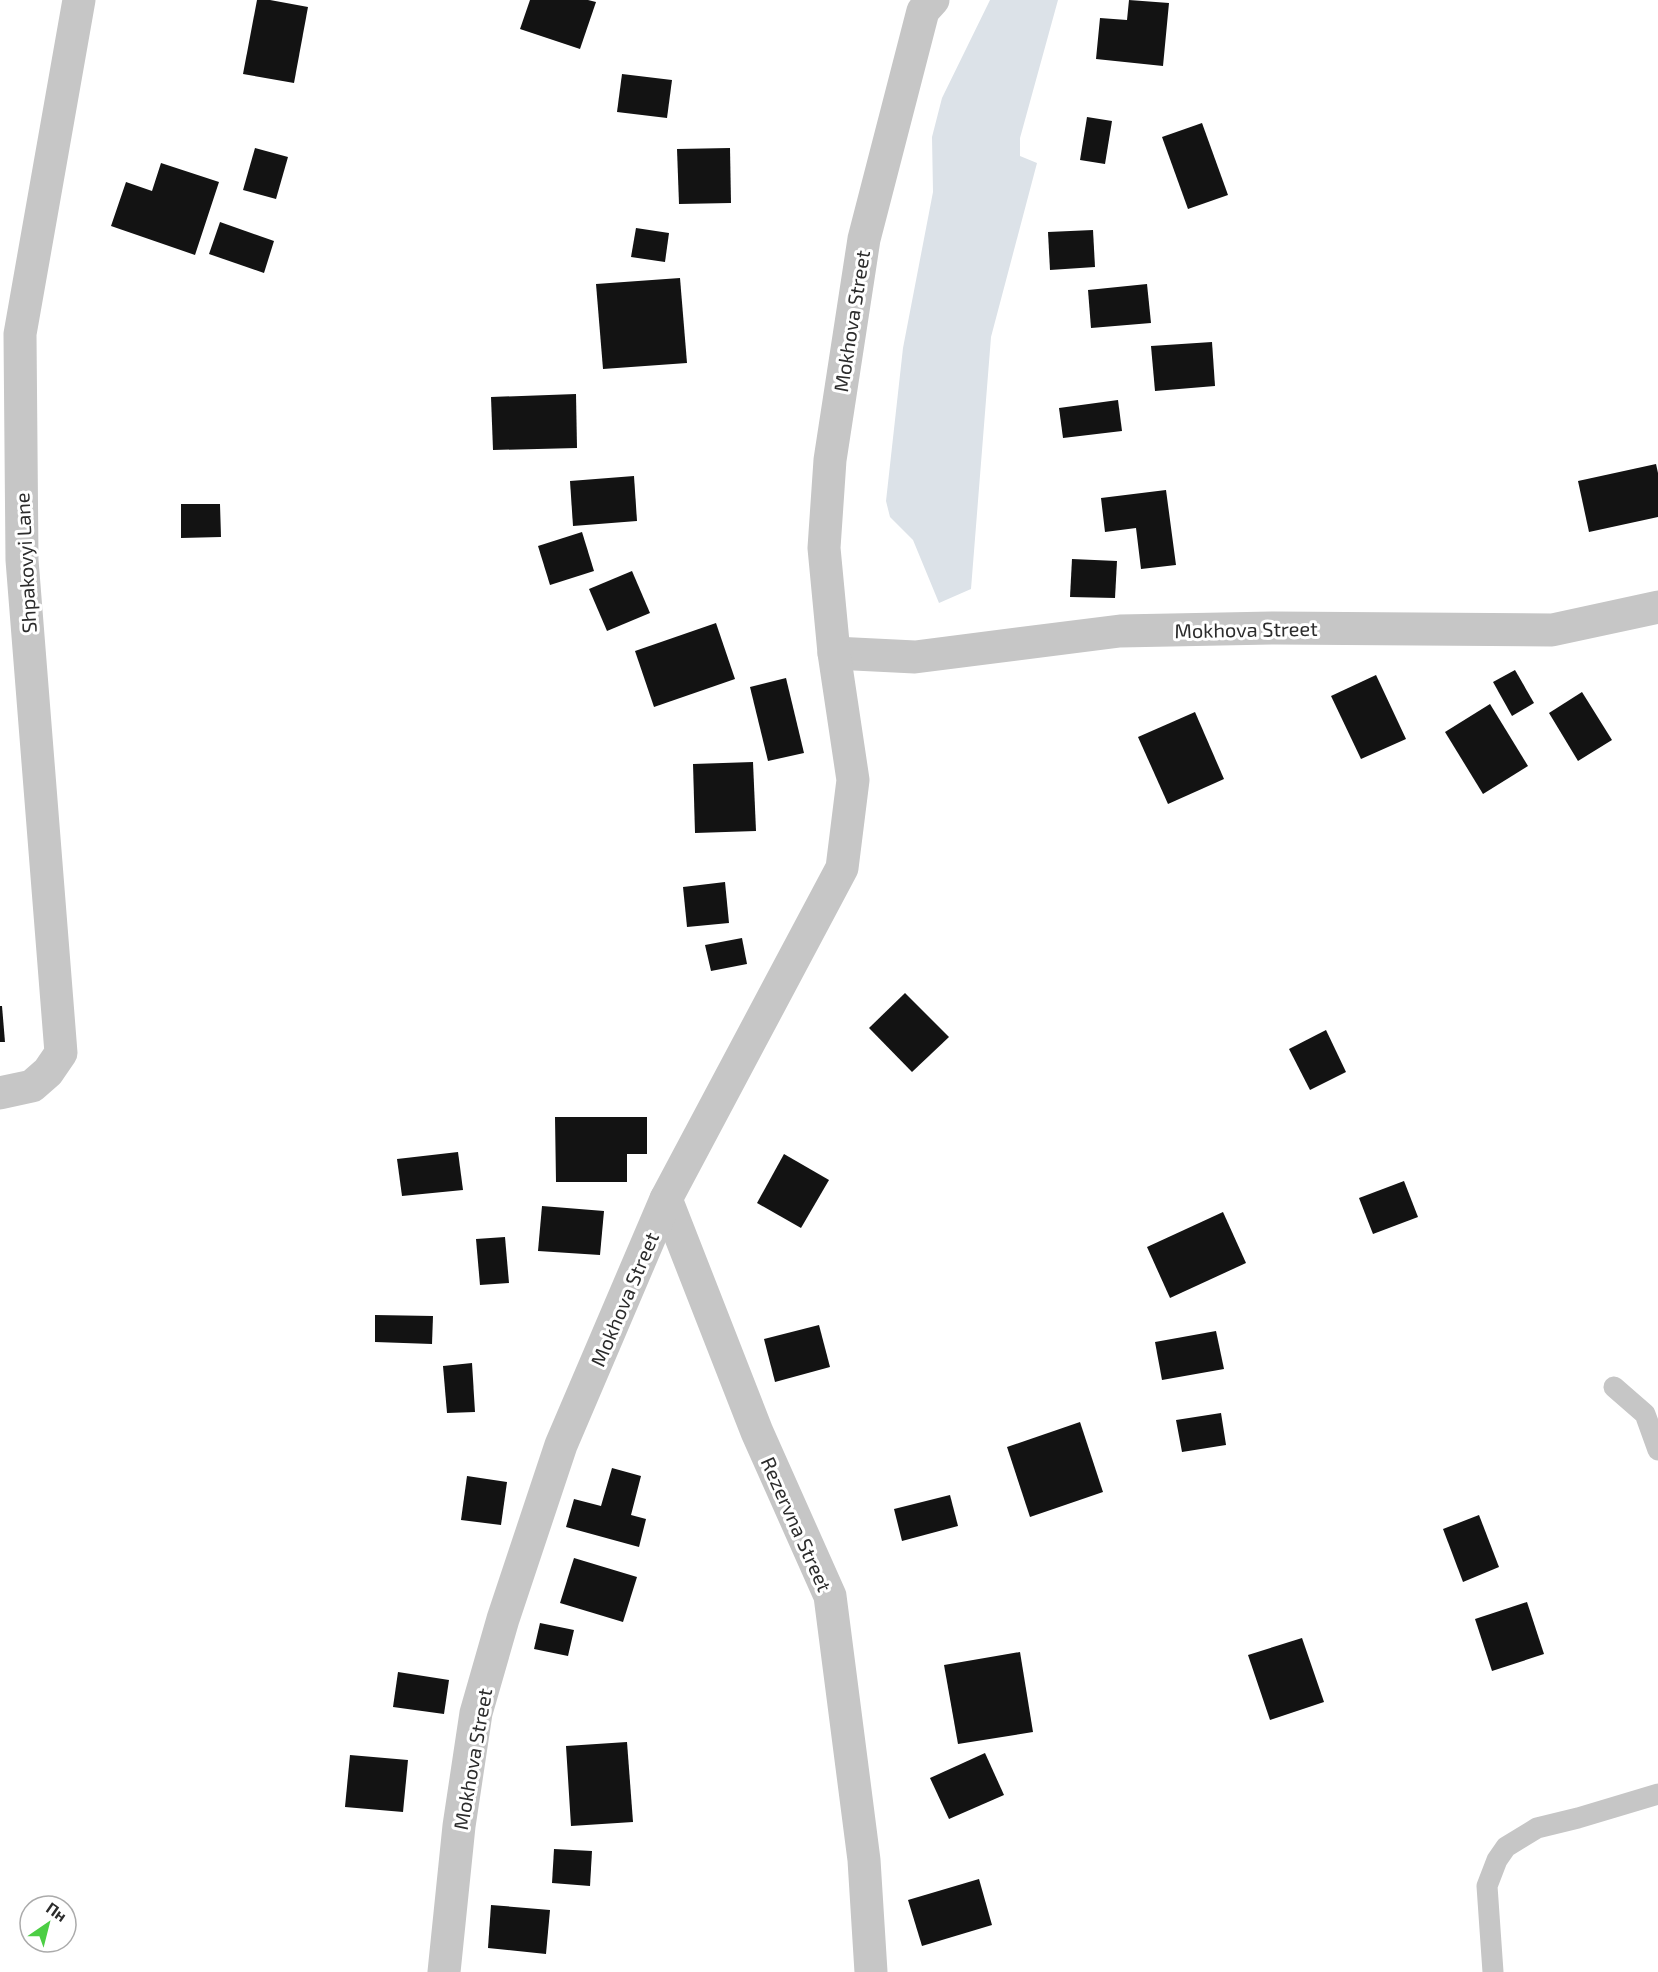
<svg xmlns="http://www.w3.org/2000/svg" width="1658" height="1972" font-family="'Exo 2',sans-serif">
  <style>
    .green { fill: #dce2e8 }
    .building { fill: #131313 }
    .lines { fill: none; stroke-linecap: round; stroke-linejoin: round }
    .service { stroke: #c6c6c6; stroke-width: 21 }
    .minor { stroke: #c6c6c6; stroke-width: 33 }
    .labels { text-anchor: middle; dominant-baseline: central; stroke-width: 6; stroke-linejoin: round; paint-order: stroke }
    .street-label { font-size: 20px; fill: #2c2c2c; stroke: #fff }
  </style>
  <rect width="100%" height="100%" fill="#fff"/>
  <polygon class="green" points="990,0 1058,0 1020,138 1020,156 1037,163 991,337 971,589 939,603 913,540 890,517 886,501 903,348 933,192 932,137 942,98"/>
  <g class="building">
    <polygon points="257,0 270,0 308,7 294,83 243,74"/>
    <polygon points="530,0 588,0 596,2 580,49 520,29"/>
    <polygon points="1129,0 1169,3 1163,66 1096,59 1100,18 1127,20"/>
    <polygon points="622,74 672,80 667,118 617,112"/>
    <polygon points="1087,117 1112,121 1105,164 1080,160"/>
    <polygon points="1202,123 1228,195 1188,209 1162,137"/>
    <polygon points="255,148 288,157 276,199 243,190"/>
    <polygon points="730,148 731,203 679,204 677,149"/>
    <polygon points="161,163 219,182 195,255 111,226 126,182 152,191"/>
    <polygon points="220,222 274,241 264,273 209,254"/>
    <polygon points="636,228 669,233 665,262 631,257"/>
    <polygon points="1093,230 1095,267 1050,270 1048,232"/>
    <polygon points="680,278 687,363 603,369 596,284"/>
    <polygon points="1147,284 1151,323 1091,328 1088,290"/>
    <polygon points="1212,342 1215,386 1155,391 1151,346"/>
    <polygon points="576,394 577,448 493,450 491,397"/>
    <polygon points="1118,400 1122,431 1063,438 1059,408"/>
    <polygon points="1656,464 1658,473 1658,517 1589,532 1578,481"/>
    <polygon points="634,476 637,521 573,526 570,481"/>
    <polygon points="1166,490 1176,565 1141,569 1136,528 1105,532 1101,498"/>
    <polygon points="181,504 220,504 221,537 181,538"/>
    <polygon points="582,532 594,571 550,585 538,546"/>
    <polygon points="1072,559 1117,561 1115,598 1070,597"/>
    <polygon points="632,571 650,613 607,631 589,589"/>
    <polygon points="716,623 735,679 654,707 635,651"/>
    <polygon points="1515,670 1534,703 1512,716 1493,682"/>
    <polygon points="1376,675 1406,739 1361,759 1331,696"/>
    <polygon points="786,678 804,753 768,761 750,687"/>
    <polygon points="1582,692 1612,740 1578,761 1549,713"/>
    <polygon points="1490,704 1528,766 1483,794 1445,732"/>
    <polygon points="1195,712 1224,779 1168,804 1138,737"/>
    <polygon points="753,762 756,831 695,833 693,764"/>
    <polygon points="725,882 729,923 687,927 683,887"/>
    <polygon points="742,938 747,964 711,971 705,945"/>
    <polygon points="905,993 949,1037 912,1072 869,1028"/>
    <polygon points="0,1006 2,1006 5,1042 0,1042"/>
    <polygon points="1326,1030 1346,1072 1310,1090 1289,1049"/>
    <polygon points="555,1117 647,1117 647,1154 627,1154 627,1182 556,1182"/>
    <polygon points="458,1152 463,1190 402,1196 397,1159"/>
    <polygon points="784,1154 829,1180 801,1228 757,1203"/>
    <polygon points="1404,1181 1418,1217 1373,1234 1359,1198"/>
    <polygon points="542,1206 604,1211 600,1255 538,1251"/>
    <polygon points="1223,1212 1246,1263 1170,1298 1147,1247"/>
    <polygon points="505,1237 509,1283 480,1285 476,1239"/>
    <polygon points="375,1315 433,1316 432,1344 375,1342"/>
    <polygon points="819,1325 830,1367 775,1382 764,1339"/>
    <polygon points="1216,1331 1224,1369 1162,1380 1155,1342"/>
    <polygon points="472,1363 475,1412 447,1413 443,1366"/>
    <polygon points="1221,1413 1226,1445 1182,1452 1176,1420"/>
    <polygon points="1080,1422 1103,1492 1030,1517 1007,1447"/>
    <polygon points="612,1468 641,1476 631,1515 646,1519 639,1547 566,1527 574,1499 601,1506"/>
    <polygon points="467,1476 507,1482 501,1525 461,1520"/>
    <polygon points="950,1495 958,1526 902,1541 894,1509"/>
    <polygon points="1479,1515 1499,1567 1463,1582 1443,1529"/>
    <polygon points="574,1558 637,1577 623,1622 560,1603"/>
    <polygon points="1527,1602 1544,1654 1492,1671 1475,1619"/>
    <polygon points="540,1623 574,1630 568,1656 534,1649"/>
    <polygon points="1302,1638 1324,1702 1270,1720 1248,1655"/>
    <polygon points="1020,1652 1033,1732 958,1744 944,1665"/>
    <polygon points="398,1672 449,1680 444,1714 393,1707"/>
    <polygon points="627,1742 633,1822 571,1826 566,1746"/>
    <polygon points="985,1753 1004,1795 949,1819 930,1778"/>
    <polygon points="350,1755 408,1760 403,1812 345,1807"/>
    <polygon points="554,1849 592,1851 590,1886 552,1883"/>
    <polygon points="979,1879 992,1925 922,1946 908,1900"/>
    <polygon points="491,1905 550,1910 546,1954 488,1948"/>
  </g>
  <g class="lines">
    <g class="service">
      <polyline points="1614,1387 1645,1414 1658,1450"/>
      <polyline points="1493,1972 1487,1886 1497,1860 1506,1847 1537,1828 1578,1818 1658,1794"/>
    </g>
    <g class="minor">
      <polyline points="834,653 915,657 1120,631 1274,628 1552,630 1658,607"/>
      <polyline points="0,1093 32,1086 48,1072 61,1053 22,560 20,334 79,0"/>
      <polyline points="666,1199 757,1432 830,1596 864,1860 871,1972"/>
      <polyline points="444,1972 459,1826 476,1713 503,1619 561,1445 666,1199 842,868 853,780 834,653 824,548 830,460 864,239 923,11 933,0"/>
    </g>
  </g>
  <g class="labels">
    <g class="street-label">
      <text transform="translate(851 321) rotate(-81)">Mokhova Street</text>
      <text transform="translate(25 563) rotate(-93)">Shpakovyi Lane</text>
      <text transform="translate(1246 629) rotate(-1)">Mokhova Street</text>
      <text transform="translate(624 1299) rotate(-67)">Mokhova Street</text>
      <text transform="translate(797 1524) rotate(66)">Rezervna Street</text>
      <text transform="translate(472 1759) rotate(-80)">Mokhova Street</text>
    </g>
  </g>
  <g transform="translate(48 1924) rotate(35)"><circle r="28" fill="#ffffff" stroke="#ababab" stroke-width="1.5"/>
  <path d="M0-4.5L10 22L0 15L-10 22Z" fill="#4cce44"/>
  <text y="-9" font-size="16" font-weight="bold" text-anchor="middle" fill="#2c2c2c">Пн</text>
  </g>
</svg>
